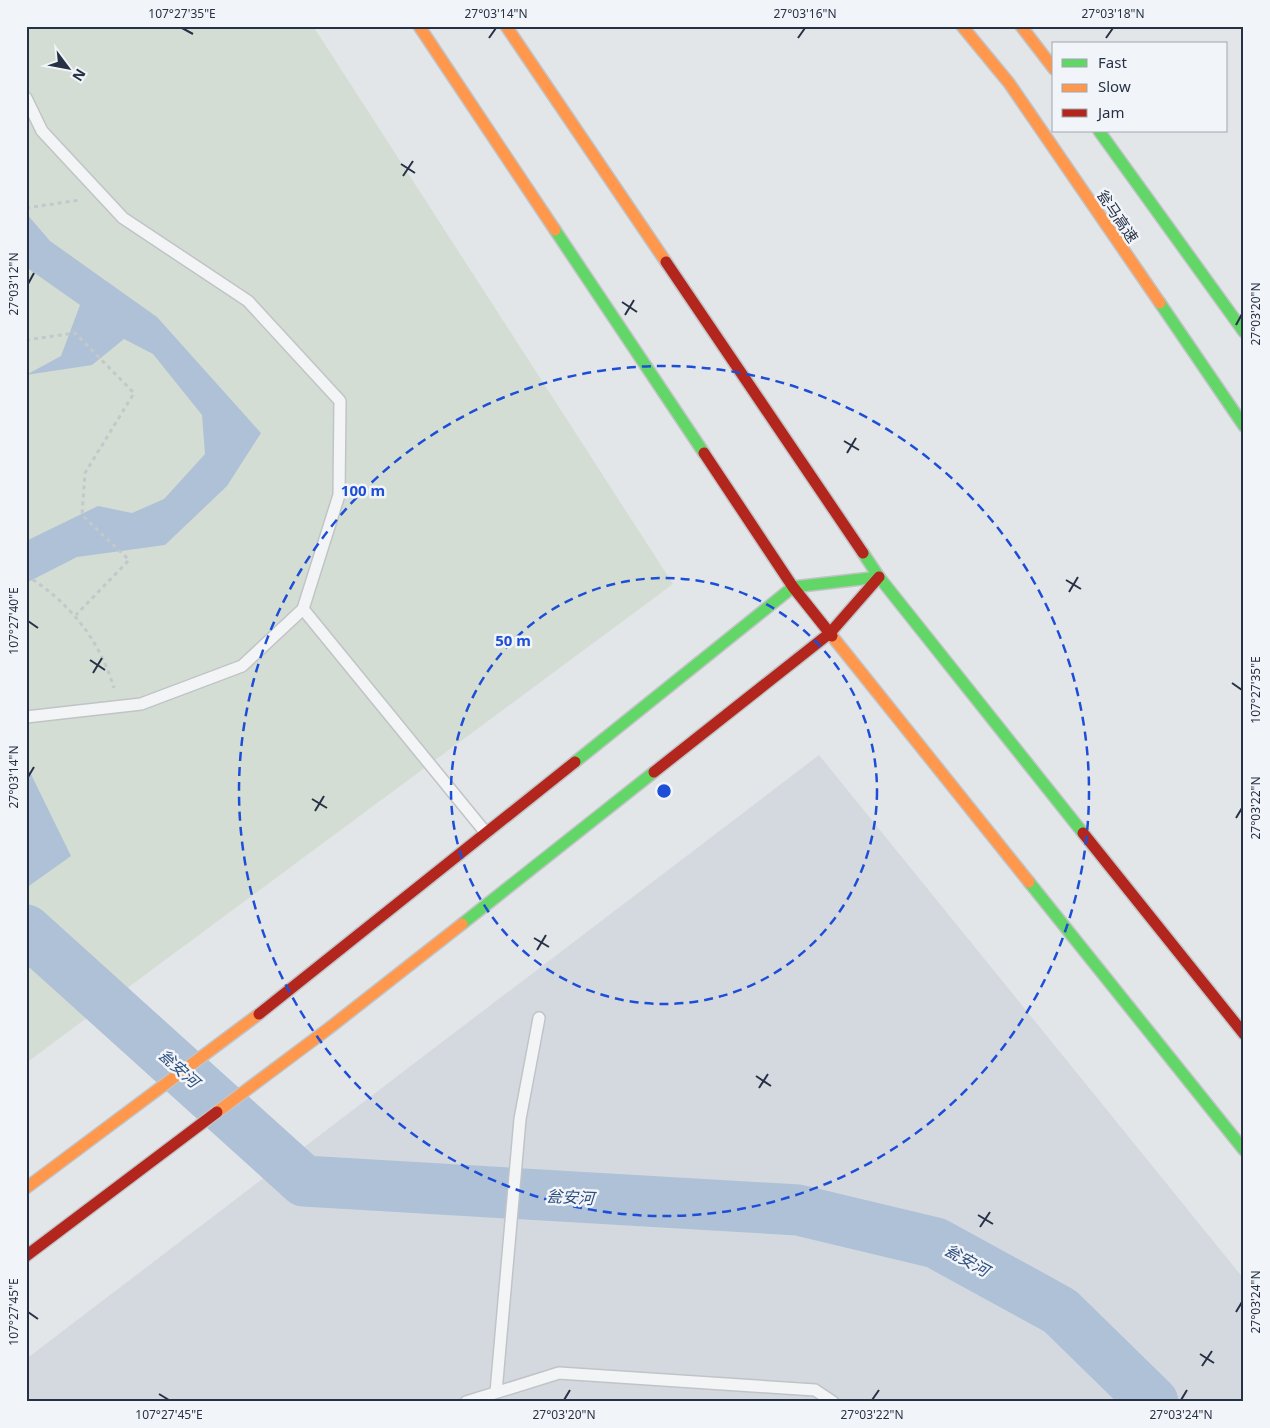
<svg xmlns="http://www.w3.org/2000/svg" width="1270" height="1428" font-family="'Noto Sans','Noto Sans SC',sans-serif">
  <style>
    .built { fill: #d4d9e0 }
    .green { fill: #d3ddd3 }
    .water { fill: #afc1d7 }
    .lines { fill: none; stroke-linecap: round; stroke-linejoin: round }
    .river { stroke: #afc1d7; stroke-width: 51 }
    .lane-casing { stroke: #c1c4c7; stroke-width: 14 }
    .fast-casing { stroke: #c1c4c7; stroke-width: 14 }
    .slow-casing { stroke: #c1c4c7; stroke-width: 14 }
    .jam-casing { stroke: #c1c4c7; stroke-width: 14 }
    .path { stroke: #c4c7cc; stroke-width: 3; stroke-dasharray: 4 4; stroke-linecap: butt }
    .lane { stroke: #f3f4f5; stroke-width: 11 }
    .fast { stroke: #63d668; stroke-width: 11 }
    .slow { stroke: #ff974d; stroke-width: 11 }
    .jam { stroke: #b3261e; stroke-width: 11 }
    .ticks { fill: none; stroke: #273145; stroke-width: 2 }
    .ring { fill: none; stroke: #1d4ed8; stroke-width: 2.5; stroke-dasharray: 9 6 }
    .labels { text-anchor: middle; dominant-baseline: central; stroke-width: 5; stroke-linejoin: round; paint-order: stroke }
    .street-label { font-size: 15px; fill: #273145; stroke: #f1f4f8 }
    .water-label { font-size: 16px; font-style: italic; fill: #2d4e7e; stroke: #f1f4f8 }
    .centre { fill: #1d4ed8; stroke: #f1f4f8; stroke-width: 2.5 }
    .ring-label { font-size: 15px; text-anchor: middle; font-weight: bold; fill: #1d4ed8; stroke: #f1f4f8; stroke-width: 5; stroke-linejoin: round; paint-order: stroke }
    .neatline { fill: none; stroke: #273145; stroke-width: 2 }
    .ticks-label { font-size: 12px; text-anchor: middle; fill: #273145 }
  </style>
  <rect width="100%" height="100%" fill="#e3e6e9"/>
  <polygon class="built" points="819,755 1244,1279 1244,1402 26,1402 26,1359"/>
  <polygon class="green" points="26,26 313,26 673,584 26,1063"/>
  <g class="water">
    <polygon points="26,213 50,241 157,317 261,433 227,486 165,545 77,557 26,583 26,541 98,506 132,513 164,499 205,454 202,415 153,354 124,339 92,365 26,375 61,356 80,305 26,267"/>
    <polygon points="26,764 71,856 26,888"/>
  </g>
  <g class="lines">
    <polyline class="river" points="26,930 304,1181 798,1210 936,1243 1060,1311 1153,1402"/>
    <g class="lane-casing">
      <g id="lane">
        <polyline points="26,98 42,131 123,218 248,301 340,401 339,495 303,609 242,666 141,704 26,717"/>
        <polyline points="303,609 486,833"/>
        <polyline points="496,1392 520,1119 539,1018"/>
        <polyline points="466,1402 559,1373 815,1390 833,1402"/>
      </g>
    </g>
    <g class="fast-casing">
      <g id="fast">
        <polyline points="1099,131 1244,332"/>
        <polyline points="555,230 704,453"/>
        <polyline points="1160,303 1244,426"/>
        <polyline points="863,553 879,577 1083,833"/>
        <polyline points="575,762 793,587 879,577"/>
        <polyline points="1029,882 1244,1150"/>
        <polyline points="462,924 654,772"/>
      </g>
    </g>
    <g class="slow-casing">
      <g id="slow">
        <polyline points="419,26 555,230"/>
        <polyline points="506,26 666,262"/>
        <polyline points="962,26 1009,83 1160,303"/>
        <polyline points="1021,26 1054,69"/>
        <polyline points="832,636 1029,882"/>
        <polyline points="217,1112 328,1029 462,924"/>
        <polyline points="26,1188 259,1014"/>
      </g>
    </g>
    <g class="jam-casing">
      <g id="jam">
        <polyline points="666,262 863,553"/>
        <polyline points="704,453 793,587 832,636"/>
        <polyline points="654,772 830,633 879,577"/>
        <polyline points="1083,833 1244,1034"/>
        <polyline points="259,1014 575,762"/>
        <polyline points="26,1256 217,1112"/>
      </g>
    </g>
    <g class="path">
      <polyline points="26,208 80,200"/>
      <polyline points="26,340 75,333 134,393 85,473 82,515 129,560 76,615"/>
      <path d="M26 575C70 603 99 639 114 688"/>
    </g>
    <use href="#lane" class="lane"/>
    <use href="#fast" class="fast"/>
    <use href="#slow" class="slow"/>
    <use href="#jam" class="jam"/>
  </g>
  <path class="ticks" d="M182 28 193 34M489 38 496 28M798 38 805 28M1106 38 1113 28M401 164 415 173M403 176 413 161M28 284 34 273M622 302 637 312M625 315 634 300M1236 325 1242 314M844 441 859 450M847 453 856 438M1066 580 1081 589M1069 592 1078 577M28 621 38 628M90 660 105 670M93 673 102 658M1232 683 1242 690M28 777 34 767M312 799 327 808M315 811 324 796M1236 818 1242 808M534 938 549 947M537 950 546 935M756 1076 771 1086M759 1088 768 1074M978 1215 993 1224M980 1227 990 1212M28 1312 38 1319M1236 1312 1242 1302M1200 1354 1214 1363M1202 1366 1212 1351M159 1394 169 1400M564 1400 570 1390M872 1400 879 1390M1181 1400 1187 1390"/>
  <g class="ring">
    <circle cx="664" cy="791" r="213"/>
    <circle cx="664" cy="791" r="425"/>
  </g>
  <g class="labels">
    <g class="street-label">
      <text transform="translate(1118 216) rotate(56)">瓮马高速</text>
    </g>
    <g class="water-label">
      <text transform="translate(179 1068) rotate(42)">瓮安河</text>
      <text transform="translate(570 1197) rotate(3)">瓮安河</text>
      <text transform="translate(967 1260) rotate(29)">瓮安河</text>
    </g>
  </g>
  <circle cx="664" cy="791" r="8" class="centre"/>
  <g class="ring-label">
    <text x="363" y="496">100 m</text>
    <text x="513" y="646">50 m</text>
  </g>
  <rect width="1270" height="1428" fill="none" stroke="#f1f4f8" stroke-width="55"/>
  <rect x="1052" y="42" width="175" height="90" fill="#f1f4f8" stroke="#a0a6b0"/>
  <rect x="1062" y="59" width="25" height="8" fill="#63d668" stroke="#a0a6b0"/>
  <text x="1098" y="68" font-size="15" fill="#273145">Fast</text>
  <rect x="1062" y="84" width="25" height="8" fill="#ff974d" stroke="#a0a6b0"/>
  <text x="1098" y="92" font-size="15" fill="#273145">Slow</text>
  <rect x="1062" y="109" width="25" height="8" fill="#b3261e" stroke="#a0a6b0"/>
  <text x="1098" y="118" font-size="15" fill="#273145">Jam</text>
  <g transform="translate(68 68) rotate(122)" stroke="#f1f4f8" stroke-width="4" paint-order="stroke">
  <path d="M0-4L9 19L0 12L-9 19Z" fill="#273145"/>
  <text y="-8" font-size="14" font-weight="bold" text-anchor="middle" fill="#273145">N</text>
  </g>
  <rect x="28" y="28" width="1214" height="1372" class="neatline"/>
  <g class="ticks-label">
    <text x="182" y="18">107°27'35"E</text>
    <text x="496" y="18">27°03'14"N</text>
    <text x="805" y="18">27°03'16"N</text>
    <text x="1113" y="18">27°03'18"N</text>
    <text transform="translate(14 284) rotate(-90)" y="4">27°03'12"N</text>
    <text transform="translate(1256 314) rotate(-90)" y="4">27°03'20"N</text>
    <text transform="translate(14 621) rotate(-90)" y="4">107°27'40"E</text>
    <text transform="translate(1256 690) rotate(-90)" y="4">107°27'35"E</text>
    <text transform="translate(14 777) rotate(-90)" y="4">27°03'14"N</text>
    <text transform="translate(1256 808) rotate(-90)" y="4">27°03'22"N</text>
    <text transform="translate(1256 1302) rotate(-90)" y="4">27°03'24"N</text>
    <text transform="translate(14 1312) rotate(-90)" y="4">107°27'45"E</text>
    <text x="169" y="1419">107°27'45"E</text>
    <text x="564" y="1419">27°03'20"N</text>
    <text x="872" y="1419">27°03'22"N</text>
    <text x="1181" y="1419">27°03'24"N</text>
  </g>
</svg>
